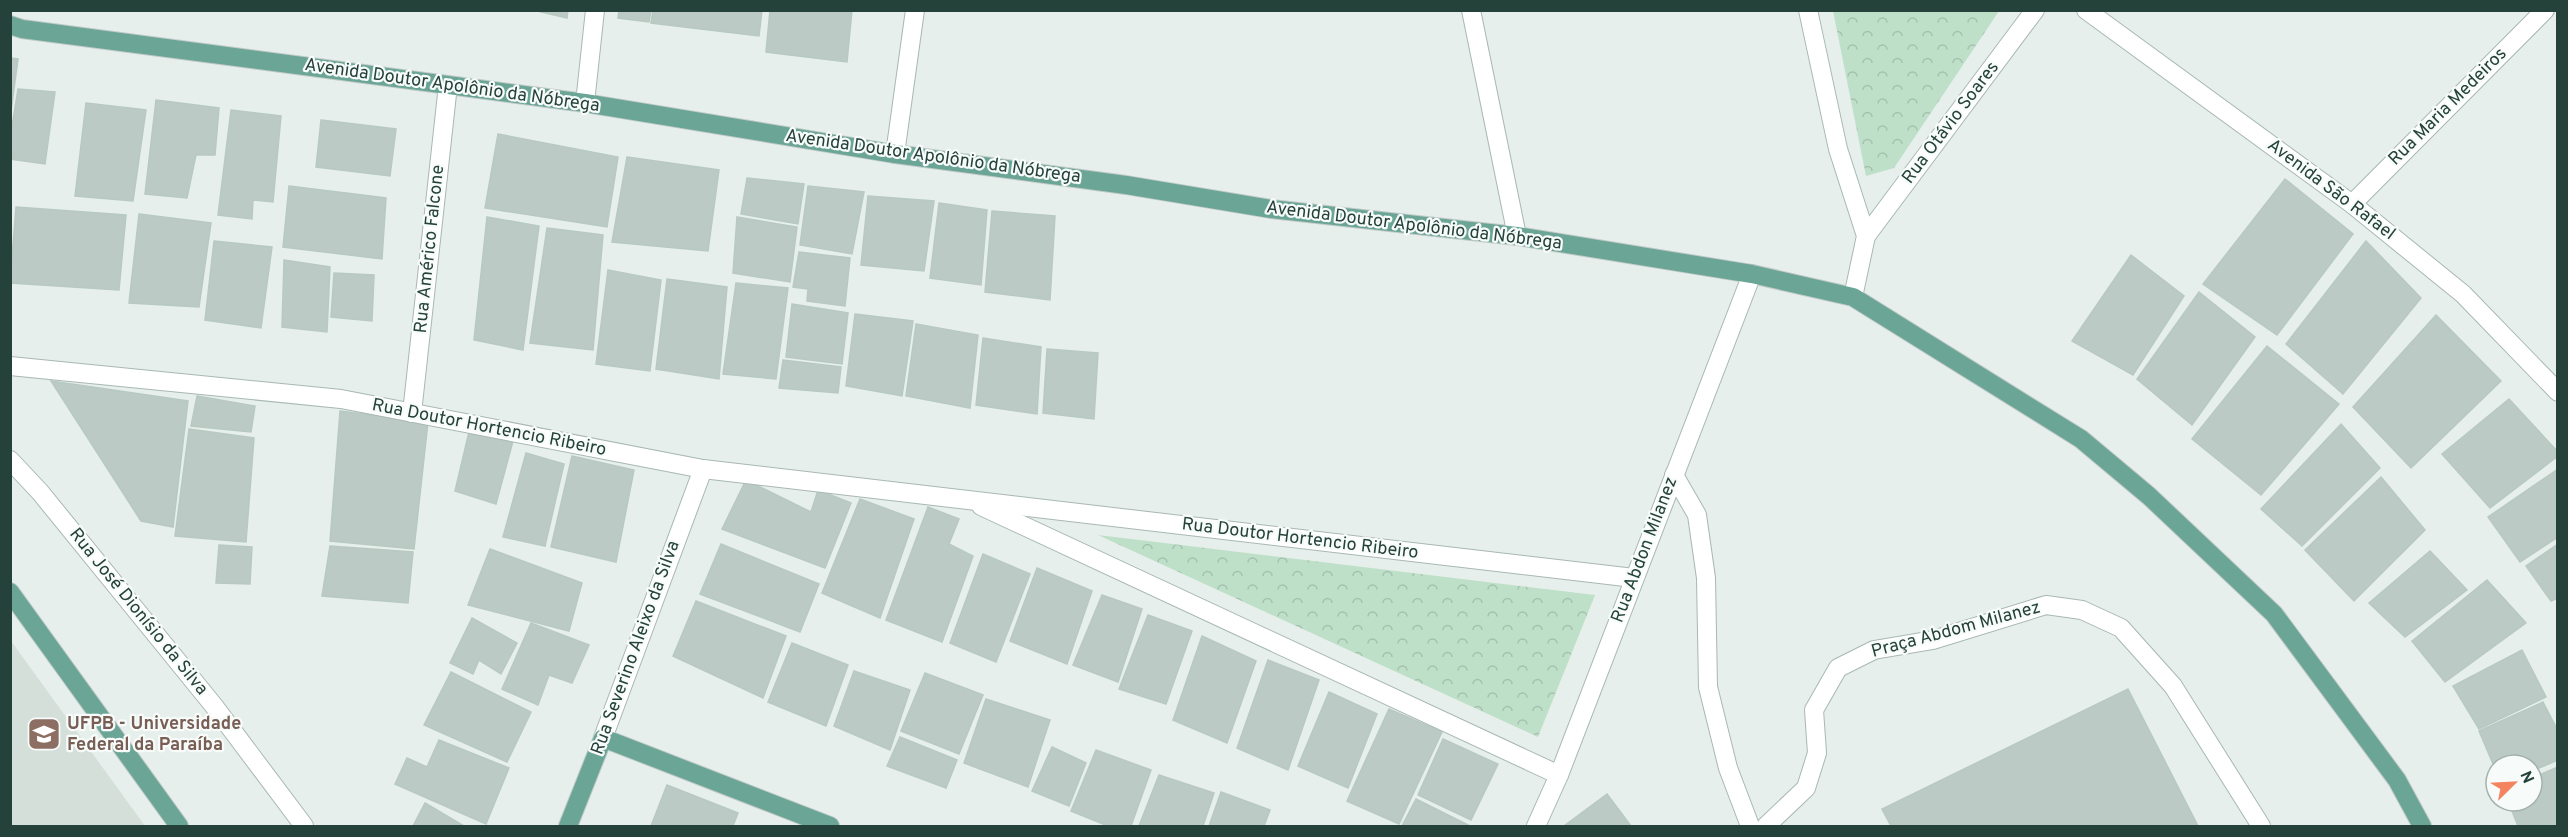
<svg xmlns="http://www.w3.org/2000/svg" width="2568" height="837" font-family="Overpass,sans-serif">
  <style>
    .built { fill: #d4dfda }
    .forest { fill: url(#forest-crowns) }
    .building { fill: #bbcac4; stroke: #b8c9c2; stroke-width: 1.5 }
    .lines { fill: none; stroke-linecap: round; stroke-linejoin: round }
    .minor-casing { stroke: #a8b8b2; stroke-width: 20 }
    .major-casing { stroke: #c2cac8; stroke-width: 20 }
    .minor { stroke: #fff; stroke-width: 18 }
    .major { stroke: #6aa596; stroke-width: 18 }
    .labels { text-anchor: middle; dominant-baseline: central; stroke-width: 4.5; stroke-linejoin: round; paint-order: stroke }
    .street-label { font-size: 18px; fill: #24423a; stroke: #f7fbf9 }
    .education-label { font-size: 18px; font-weight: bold; fill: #785e54; stroke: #f7fbf9; text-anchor: start }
  </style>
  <defs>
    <pattern id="forest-crowns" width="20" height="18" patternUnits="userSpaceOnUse" patternTransform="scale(1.5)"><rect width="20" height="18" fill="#bfe0c8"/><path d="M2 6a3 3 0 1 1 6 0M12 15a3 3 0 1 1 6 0" fill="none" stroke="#a4c1ad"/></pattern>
  </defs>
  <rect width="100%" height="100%" fill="#e6efeb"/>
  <polygon class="built" points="11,641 145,826 11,826"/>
  <g class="forest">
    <polygon points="1833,11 1999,11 1894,168 1866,176"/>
    <polygon points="1098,535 1595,595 1538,737"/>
  </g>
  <g class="building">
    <polygon points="533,10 568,10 567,18"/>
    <polygon points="619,10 651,10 649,22 618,18"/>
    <polygon points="653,10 762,10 759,36 651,23"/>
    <polygon points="770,10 852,10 847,62 766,52"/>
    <polygon points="10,58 18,59 10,119"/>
    <polygon points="18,89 55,92 45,164 10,159 10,139"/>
    <polygon points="156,100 219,108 215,155 196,155 187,198 145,194"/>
    <polygon points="86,103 146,110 133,201 75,196"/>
    <polygon points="231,110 281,116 273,202 253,200 252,219 218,215"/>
    <polygon points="321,120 396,129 390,176 316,167"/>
    <polygon points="498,134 618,157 607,227 485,208"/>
    <polygon points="627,157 719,170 708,251 612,242"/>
    <polygon points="747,178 804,184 798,224 741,214"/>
    <polygon points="2285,179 2353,234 2277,335 2203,284"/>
    <polygon points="289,186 386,198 382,259 283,247"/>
    <polygon points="808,186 864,192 852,254 800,245"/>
    <polygon points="868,196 934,201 924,271 861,265"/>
    <polygon points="939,203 987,210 981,285 930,278"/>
    <polygon points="16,207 126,215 119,290 10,283"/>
    <polygon points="992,211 1055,216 1050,300 985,292"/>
    <polygon points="139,214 211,223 199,307 129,303"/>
    <polygon points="487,217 539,226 523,350 474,340"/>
    <polygon points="737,217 797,227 790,282 733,273"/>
    <polygon points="547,228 603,235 593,350 530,343"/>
    <polygon points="214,241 272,247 261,328 205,320"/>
    <polygon points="2366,241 2421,298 2343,394 2286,344"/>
    <polygon points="799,252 850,258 845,306 807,301 808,289 793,287"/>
    <polygon points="2131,255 2184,296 2133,375 2072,341"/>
    <polygon points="284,260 330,267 327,332 282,327"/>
    <polygon points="608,270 661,280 650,371 596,364"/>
    <polygon points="334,273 374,275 372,321 331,317"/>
    <polygon points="667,279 727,287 719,379 656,369"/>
    <polygon points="736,283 788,288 776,379 723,374"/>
    <polygon points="2199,292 2255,337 2192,425 2137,379"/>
    <polygon points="792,304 848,313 842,364 786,357"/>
    <polygon points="855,314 913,321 902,396 846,386"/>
    <polygon points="2436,315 2501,381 2411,468 2353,407"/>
    <polygon points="916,324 978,335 970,408 906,396"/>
    <polygon points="983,338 1041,347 1037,414 976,405"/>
    <polygon points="2267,346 2339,404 2261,495 2192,439"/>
    <polygon points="1047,349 1098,353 1094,419 1043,413"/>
    <polygon points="783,360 841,367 838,393 779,388"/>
    <polygon points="51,381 188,401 173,527 141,521"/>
    <polygon points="197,396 255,406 251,432 191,426"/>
    <polygon points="2509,399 2558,452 2558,456 2490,508 2442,454"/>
    <polygon points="340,411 428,422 414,549 330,541"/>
    <polygon points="2341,424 2380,468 2302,546 2261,509"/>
    <polygon points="189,429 254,438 246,542 175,536"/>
    <polygon points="469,432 513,441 496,504 455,491"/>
    <polygon points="526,453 564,464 545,546 503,537"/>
    <polygon points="572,456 634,470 616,562 551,547"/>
    <polygon points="2558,469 2558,537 2520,562 2488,517"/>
    <polygon points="2381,477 2425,530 2354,601 2305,550"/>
    <polygon points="746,480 811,512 818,490 851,503 825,568 722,529"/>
    <polygon points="860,499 914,519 880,618 822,593"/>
    <polygon points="928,507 959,519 949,544 973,556 942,642 886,620"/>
    <polygon points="721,544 819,584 800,632 700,594"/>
    <polygon points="2558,544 2558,598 2551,601 2526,566"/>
    <polygon points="219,545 252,547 250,584 216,583"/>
    <polygon points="330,546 413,552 408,603 322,596"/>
    <polygon points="490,549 582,583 569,631 468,605"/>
    <polygon points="2430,551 2467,590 2405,637 2369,603"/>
    <polygon points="983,554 1030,574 996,662 950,643"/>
    <polygon points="1037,568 1092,591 1067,664 1010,641"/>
    <polygon points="2487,580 2526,623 2445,682 2412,641"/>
    <polygon points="1102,595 1142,609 1118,682 1073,665"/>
    <polygon points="696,601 786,636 763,698 673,656"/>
    <polygon points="1148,615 1192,631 1166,704 1119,689"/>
    <polygon points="472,618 517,643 501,674 479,660 473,674 450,663"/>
    <polygon points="531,623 589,645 572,683 549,675 538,705 502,689"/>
    <polygon points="1202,636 1256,661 1227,743 1173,720"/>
    <polygon points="792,643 848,665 826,726 768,702"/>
    <polygon points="2522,650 2546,697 2479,729 2453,686"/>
    <polygon points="1268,660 1319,680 1288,770 1237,748"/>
    <polygon points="854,671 910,690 890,750 834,726"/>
    <polygon points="451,672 531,712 507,762 424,725"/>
    <polygon points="925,673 983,695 959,754 901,731"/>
    <polygon points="2128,689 2198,826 1891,826 1882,809"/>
    <polygon points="1329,692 1377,714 1348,788 1298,766"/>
    <polygon points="986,699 1050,720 1028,787 964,763"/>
    <polygon points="2543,702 2558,731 2558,760 2532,771 2532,765 2496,765 2496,771 2479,731"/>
    <polygon points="1389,709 1442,732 1399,824 1347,801"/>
    <polygon points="900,737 957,760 946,788 887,766"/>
    <polygon points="1443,739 1498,764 1471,820 1418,795"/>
    <polygon points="439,740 509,768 486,824 395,784 407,758 427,767"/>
    <polygon points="1052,747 1086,763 1069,806 1032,791"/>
    <polygon points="1096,750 1151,770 1131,826 1108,826 1071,811"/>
    <polygon points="2558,767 2558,826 2518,826 2508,801 2532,801 2532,778"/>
    <polygon points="1159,775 1214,793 1203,826 1139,826"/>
    <polygon points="667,785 738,813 733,826 651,826"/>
    <polygon points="1221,792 1270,810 1264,826 1209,826"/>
    <polygon points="1607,794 1631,826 1564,826"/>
    <polygon points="1416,799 1470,826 1402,826"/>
    <polygon points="425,803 464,826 413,826"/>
  </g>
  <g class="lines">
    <g class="minor-casing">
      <g id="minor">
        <polyline points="1471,10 1517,236"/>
        <polyline points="1808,10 1838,149 1866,236 1853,297"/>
        <polyline points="2086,10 2352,204 2463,294 2558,392"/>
        <polyline points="585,103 595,10"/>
        <polyline points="895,154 915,10"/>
        <polyline points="2352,204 2545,10"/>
        <polyline points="1866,236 2035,10"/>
        <polyline points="10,366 341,399 703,469 1634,578"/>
        <polyline points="412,413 448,85"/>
        <polyline points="10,460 40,492 214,706 304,826"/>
        <polyline points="1674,475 1697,515 1706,578 1708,687 1728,768 1750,826"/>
        <polyline points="981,506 1559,775"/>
        <polyline points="603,738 703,469"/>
        <polyline points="1536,826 1559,775 1752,274"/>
        <polyline points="1766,826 1806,788 1817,753 1814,710 1838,668 1874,650 1933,640 2046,605 2082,610 2121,628 2173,686 2261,826"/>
      </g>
    </g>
    <g class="major-casing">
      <g id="major">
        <polyline points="10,25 22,29 585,103 895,154 1126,185 1271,209 1517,236 1752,274 1853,297 2081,439 2149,496 2274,614 2397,780 2422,826"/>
        <polyline points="10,592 179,826"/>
        <polyline points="568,826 603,738 830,826"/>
      </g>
    </g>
    <use href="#minor" class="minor"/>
    <use href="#major" class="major"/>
  </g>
  <defs>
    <g id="university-square" transform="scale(1.725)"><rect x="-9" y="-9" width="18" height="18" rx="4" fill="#8d6e63" stroke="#f7fbf9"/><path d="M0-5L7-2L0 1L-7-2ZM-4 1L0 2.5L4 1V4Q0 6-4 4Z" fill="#fff"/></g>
  </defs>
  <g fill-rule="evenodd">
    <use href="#university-square" x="44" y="734"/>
  </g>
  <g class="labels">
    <g class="street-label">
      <text transform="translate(452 86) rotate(8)">Avenida Doutor Apolônio da Nóbrega</text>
      <text transform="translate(2448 107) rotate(-45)">Rua Maria Medeiros</text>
      <text transform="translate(1951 123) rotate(-53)">Rua Otávio Soares</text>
      <text transform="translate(933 157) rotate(8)">Avenida Doutor Apolônio da Nóbrega</text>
      <text transform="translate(2331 190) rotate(37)">Avenida São Rafael</text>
      <text transform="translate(1414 226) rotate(7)">Avenida Doutor Apolônio da Nóbrega</text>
      <text transform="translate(430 249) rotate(-84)">Rua Américo Falcone</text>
      <text transform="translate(489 428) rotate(11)">Rua Doutor Hortencio Ribeiro</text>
      <text transform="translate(1300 539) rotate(7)">Rua Doutor Hortencio Ribeiro</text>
      <text transform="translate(1645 550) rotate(-69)">Rua Abdon Milanez</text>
      <text transform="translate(138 612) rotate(51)">Rua José Dionísio da Silva</text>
      <text transform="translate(1956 630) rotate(-15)">Praça Abdom Milanez</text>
      <text transform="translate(636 648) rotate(-70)">Rua Severino Aleixo da Silva</text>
    </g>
    <g class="education-label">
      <text x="67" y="724">UFPB - Universidade<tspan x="67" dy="21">Federal da Paraíba</tspan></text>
    </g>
  </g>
  <rect width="2568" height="837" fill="none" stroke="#24423a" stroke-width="24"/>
  <g transform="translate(2514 783) rotate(66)"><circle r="28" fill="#f7fbf9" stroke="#a3b1ad" stroke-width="1.5"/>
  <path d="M0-4.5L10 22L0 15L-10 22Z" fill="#f4845f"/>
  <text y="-9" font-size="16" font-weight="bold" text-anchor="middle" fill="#24423a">N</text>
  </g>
</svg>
